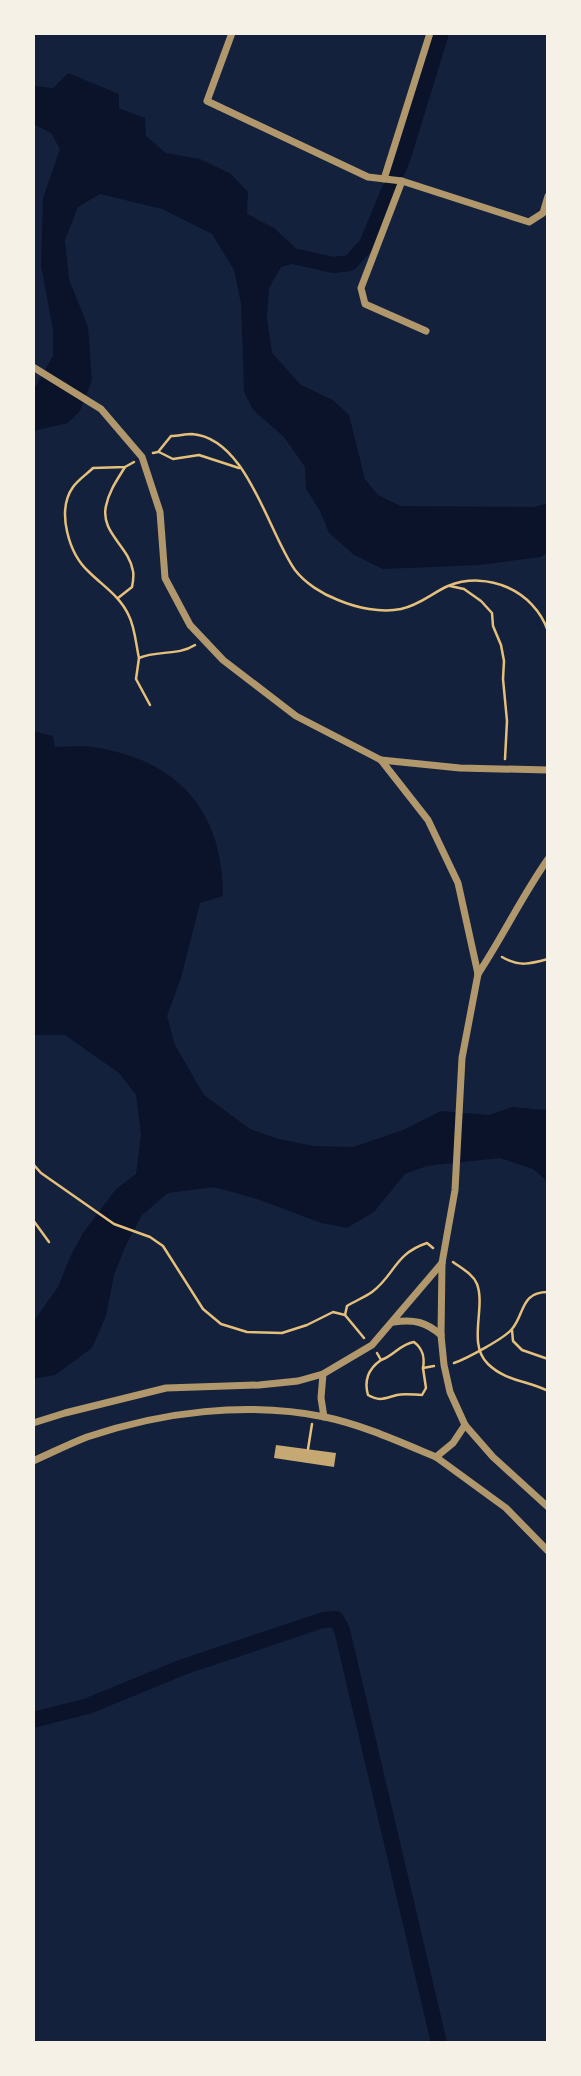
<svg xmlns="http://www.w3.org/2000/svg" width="581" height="2076" font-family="'DejaVu Sans',sans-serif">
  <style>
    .water { fill: #0b132b }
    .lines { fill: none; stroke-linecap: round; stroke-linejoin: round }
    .canal { stroke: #0b132b; stroke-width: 16 }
    .building { fill: #c6a872 }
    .path { stroke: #e5c07b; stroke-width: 2.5 }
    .minor { stroke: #b1986c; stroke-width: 7 }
  </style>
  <rect width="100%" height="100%" fill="#14213d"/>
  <g class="water">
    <polygon points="68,73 119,94 119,108 145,118 146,136 166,153 200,159 231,174 248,192 247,214 274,228 300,252 296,263 281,267 269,288 267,318 272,353 301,385 333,400 349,415 365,479 378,495 401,506 534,507 548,503 548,552 541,557 480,565 383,569 354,555 329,533 320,511 306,489 305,467 284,437 253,410 244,392 241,304 234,270 212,234 162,209 100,194 78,207 65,240 69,279 88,327 92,380 80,411 68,423 33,431 33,391 53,356 53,331 41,265 43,198 60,149 51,133 33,124 33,86 53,88"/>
    <path d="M33 731 53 736 55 747C67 747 81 745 93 747 178 760 223 810 223 896L200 903 181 978 167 1016 175 1045 204 1095 250 1129 279 1139 314 1146 353 1147 403 1130 441 1111 489 1115 512 1107 548 1110V1182L533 1169 500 1158 427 1166 405 1174 374 1212 347 1228 321 1223 257 1199 214 1187 168 1193 142 1215 126 1245 114 1275 106 1316 92 1348 55 1375 33 1379V1322L58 1287 70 1257 83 1233 116 1189 136 1174 141 1135 136 1095 119 1073 65 1035H33Z"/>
  </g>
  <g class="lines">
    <g class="canal">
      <polyline points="280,253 333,265 350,263 367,244 403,157 441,33"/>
      <polyline points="33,1720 88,1706 183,1667 323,1620 336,1619 342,1630 439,2043"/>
    </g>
  </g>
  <polygon class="building" points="276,1445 336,1453 334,1467 274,1458"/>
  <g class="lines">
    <g class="path">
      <polyline points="159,452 173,459 199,455 239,468"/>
      <path d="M153 453 158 452 171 436C178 436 185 434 192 434 247 438 268 532 295 570 305 583 322 594 338 600 357 608 381 613 401 609 420 605 432 593 448 586 488 570 534 591 548 631"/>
      <path d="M134 462 125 467 93 468C87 474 78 480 73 487 56 511 69 554 89 572 103 586 120 596 129 616 135 628 136 645 139 658"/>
      <polyline points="450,586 464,589 481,601 492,613 493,626 501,645 504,661 503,679 507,721 505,759"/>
      <path d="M118 598 132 587C133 582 134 576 133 571 129 546 100 533 106 506 109 491 117 480 125 467"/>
      <path d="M150 705 136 679 139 658C157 650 178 656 195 645"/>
      <path d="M502 957C519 967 530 964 548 959"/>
      <polyline points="33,1164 41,1173 114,1224 150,1237 163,1246 203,1309 221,1324 247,1332 282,1333 307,1325 333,1312 345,1315"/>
      <polyline points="33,1220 49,1242"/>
      <path d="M453 1262C461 1268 473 1274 477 1284 486 1308 467 1344 488 1364 505 1381 529 1381 548 1391"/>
      <polyline points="512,1330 513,1341 522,1350 548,1359"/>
      <path d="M364 1338 345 1315 347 1306C355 1301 365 1297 372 1292 395 1275 394 1254 427 1243L433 1248"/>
      <path d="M377 1353 381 1360C394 1356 400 1344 414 1342 423 1349 425 1357 423 1368L434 1366"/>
      <path d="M381 1360C368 1369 364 1381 368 1395 380 1402 385 1398 397 1395 405 1393 415 1395 422 1395L426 1388 423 1368"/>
      <path d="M454 1363C466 1359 505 1338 512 1329 525 1314 520 1292 548 1292"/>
      <polyline points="308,1449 312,1424"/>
    </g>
    <g class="minor">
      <polyline points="232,33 207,101 368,177 402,181 529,222 543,213 548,196"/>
      <polyline points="384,179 430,33"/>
      <polyline points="402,181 361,288 365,304 426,331"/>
      <polyline points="33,367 101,409 142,457 160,512 165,578 190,625 223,660 296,716 381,760 428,820 458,883 478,974 462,1058 455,1190 442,1263 441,1335 444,1365 450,1392 465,1425 493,1457 548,1507"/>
      <polyline points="381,760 460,768 548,770"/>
      <path d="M478 974C503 936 522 896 548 859"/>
      <path d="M394 1322C414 1319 426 1322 441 1335"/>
      <polyline points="324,1417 321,1398 323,1374 372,1345 442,1263"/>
      <polyline points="33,1423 65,1413 166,1388 259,1385 298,1381 323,1374"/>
      <polyline points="436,1457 506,1508 548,1551"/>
      <path d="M33 1461C51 1453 69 1444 87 1437 161 1412 247 1401 325 1417 363 1425 400 1442 436 1457L453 1443 465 1425"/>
    </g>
  </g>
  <rect width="581" height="2076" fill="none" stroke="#f6f1e7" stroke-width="70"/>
</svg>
